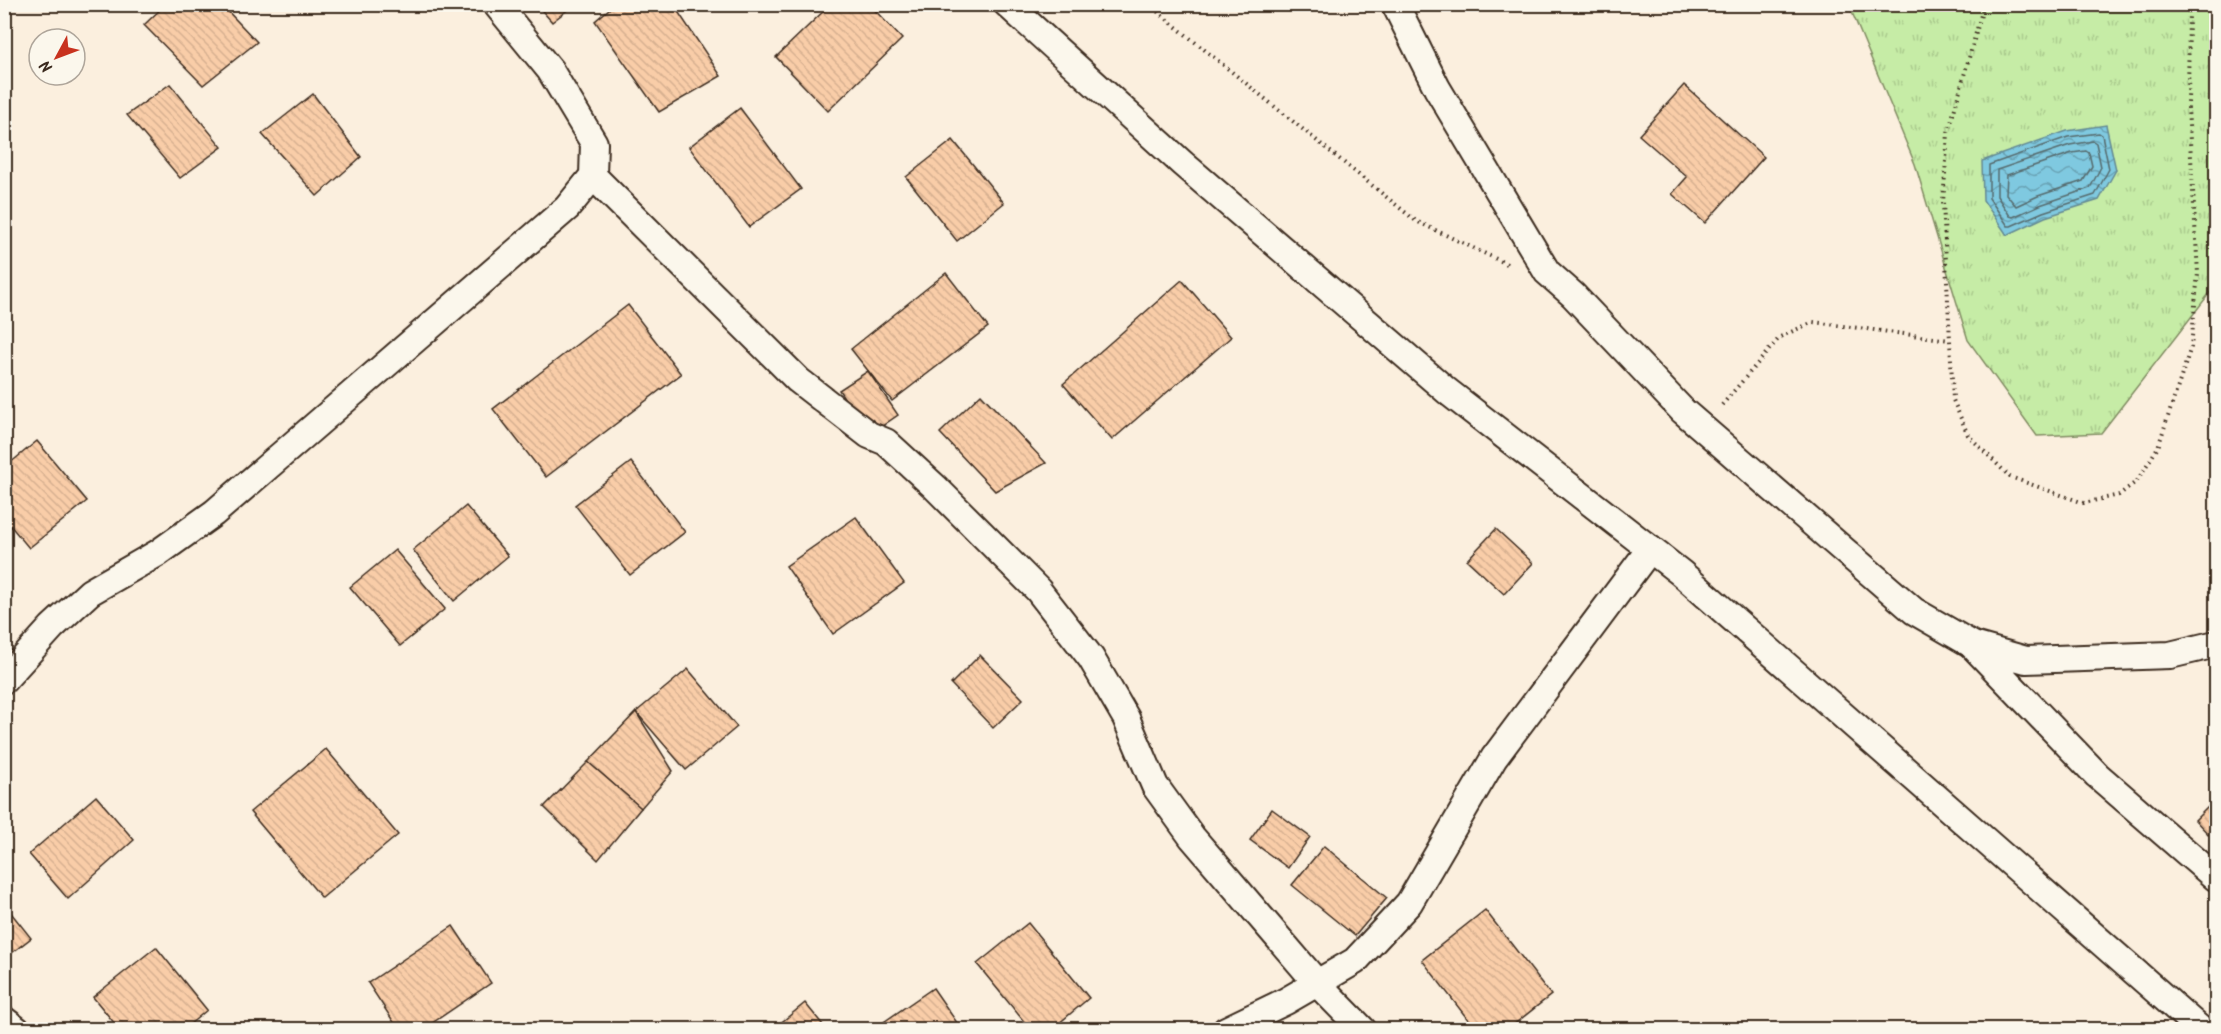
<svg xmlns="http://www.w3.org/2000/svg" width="2221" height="1034" font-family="Kalam,sans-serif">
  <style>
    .grass { fill: url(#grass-tufts); stroke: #808b62; stroke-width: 1.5 }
    .water { fill: url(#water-waves); stroke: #648992; stroke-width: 1.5 }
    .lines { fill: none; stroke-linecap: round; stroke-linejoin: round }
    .shore { stroke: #566a6c; stroke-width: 1.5 }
    .building { fill: url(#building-back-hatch); stroke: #3b2a1e; stroke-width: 1.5 }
    .street-casing { stroke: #3b2a1e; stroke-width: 30 }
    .path { stroke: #3b2a1e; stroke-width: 4; stroke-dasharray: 1.5 4.5; stroke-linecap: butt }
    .street { stroke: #fbf7ec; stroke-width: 26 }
  </style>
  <defs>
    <pattern id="grass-tufts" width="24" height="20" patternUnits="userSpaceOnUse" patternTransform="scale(1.5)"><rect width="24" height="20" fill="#c6eca6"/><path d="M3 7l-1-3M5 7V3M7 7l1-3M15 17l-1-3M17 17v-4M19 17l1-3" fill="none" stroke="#abcb8e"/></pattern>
    <pattern id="water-waves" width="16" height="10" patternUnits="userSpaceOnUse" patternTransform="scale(1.5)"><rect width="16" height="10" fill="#7fc9e0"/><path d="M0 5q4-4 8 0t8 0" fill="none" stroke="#69a3b5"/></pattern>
    <pattern id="building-back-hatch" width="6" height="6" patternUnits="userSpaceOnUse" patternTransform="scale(1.5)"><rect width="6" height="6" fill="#f9cda8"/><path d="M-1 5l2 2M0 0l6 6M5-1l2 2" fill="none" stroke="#d6b090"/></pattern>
  </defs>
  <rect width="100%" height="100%" fill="#fbefde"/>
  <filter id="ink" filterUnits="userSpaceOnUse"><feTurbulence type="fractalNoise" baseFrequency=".0167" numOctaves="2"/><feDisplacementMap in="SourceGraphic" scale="12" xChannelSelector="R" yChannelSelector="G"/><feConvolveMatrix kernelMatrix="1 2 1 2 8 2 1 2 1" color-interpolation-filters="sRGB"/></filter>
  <g filter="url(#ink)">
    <polygon class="grass" points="1849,5 2216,5 2216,285 2101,433 2037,436 1968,340 1915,164"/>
    <polygon class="water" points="2106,125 2116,170 2099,200 2045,217 2007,235 1983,200 1982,161 2067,131"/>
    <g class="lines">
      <g class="shore">
        <polygon points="2099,133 2102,135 2109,169 2095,195 2043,212 2011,226 2008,226 1989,198 1989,165 2068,137"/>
        <polygon points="2093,141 2096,143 2101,167 2090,188 2040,205 2013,217 2010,216 1997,196 1997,170 2070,145"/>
        <polygon points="2086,151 2089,153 2092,166 2083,181 2038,196 2016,206 2006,194 2007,175 2072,153"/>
      </g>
    </g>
    <g class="building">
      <polygon points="166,4 221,4 257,42 203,85 144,25"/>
      <polygon points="536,4 575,4 552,22"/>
      <polygon points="615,4 673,4 721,76 659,112 595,21"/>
      <polygon points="831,4 869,4 902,39 828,111 776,57"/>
      <polygon points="170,84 222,147 180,178 127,115"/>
      <polygon points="1684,85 1764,157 1705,223 1672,194 1687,177 1639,135"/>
      <polygon points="313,94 361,157 317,196 262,134"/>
      <polygon points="740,108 801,189 749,227 689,147"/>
      <polygon points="953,140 1004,203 957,241 906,177"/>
      <polygon points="946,273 988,327 892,401 851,349"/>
      <polygon points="1182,280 1231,337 1112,440 1063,384"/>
      <polygon points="628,305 681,374 546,477 493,409"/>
      <polygon points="868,371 898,415 869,435 839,390"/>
      <polygon points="981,394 1046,463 995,491 940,433"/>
      <polygon points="37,441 87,501 29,548 4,518 4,468"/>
      <polygon points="631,462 685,532 630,575 575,505"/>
      <polygon points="466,506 508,556 454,601 413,550"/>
      <polygon points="856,517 904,583 833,634 786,566"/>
      <polygon points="1496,529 1533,563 1504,594 1467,560"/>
      <polygon points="395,550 445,609 400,646 350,587"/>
      <polygon points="980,655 1023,699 993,728 951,684"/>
      <polygon points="688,669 737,727 686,770 636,712"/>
      <polygon points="636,712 673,771 641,808 588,762"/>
      <polygon points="326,749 398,835 322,898 250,812"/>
      <polygon points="588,762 641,808 598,860 544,807"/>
      <polygon points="96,796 134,840 68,899 29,854"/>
      <polygon points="2209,806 2216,813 2216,827 2209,835 2195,820"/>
      <polygon points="1272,809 1310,837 1288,868 1250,840"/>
      <polygon points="1324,846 1387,898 1355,936 1292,885"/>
      <polygon points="4,904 31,938 4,959"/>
      <polygon points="1485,910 1551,995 1507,1030 1476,1030 1422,960"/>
      <polygon points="1028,923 1089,998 1051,1030 1031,1030 977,964"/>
      <polygon points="453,926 491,983 422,1030 399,1030 368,983"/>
      <polygon points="156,947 207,1010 183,1030 120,1030 93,997"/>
      <polygon points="933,988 962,1030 877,1030 875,1028"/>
      <polygon points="805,1003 827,1030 772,1030"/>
    </g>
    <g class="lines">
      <g class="street-casing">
        <g id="street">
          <polyline points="1007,4 1183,164 1447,391 1681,573 2201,1030"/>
          <polyline points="1395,4 1437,88 1547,272 1573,295 1683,411 1914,611 1973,645 2026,660 2170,655 2216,644"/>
          <polyline points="593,176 798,380 869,435 886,442 935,487 1038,590 1091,658 1126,718 1155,786 1192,837 1317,983 1363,1030"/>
          <polyline points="1973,646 2097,775 2216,878"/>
          <polyline points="4,680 52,627 90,592 158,553 214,513 567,208 593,176 594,143 550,70 496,4"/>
          <polyline points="4,1020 17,1030"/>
          <polyline points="1226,1030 1286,1001 1355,961 1409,903 1494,758 1650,549"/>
        </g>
      </g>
      <g class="path">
        <polyline points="1148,4 1416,221 1507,264"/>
        <polyline points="1984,4 1948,133 1943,202 1953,400 1968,435 2010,477 2084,503 2119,495 2137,481 2158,447 2191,347 2198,273 2188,108 2189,4"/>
        <polyline points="1722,405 1780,337 1813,322 1950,340"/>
      </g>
      <use href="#street" class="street"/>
    </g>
  </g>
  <rect width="2221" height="1034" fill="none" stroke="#fbf7ec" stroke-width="24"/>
  <rect x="12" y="12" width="2197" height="1010" fill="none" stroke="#3b2a1e" stroke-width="2" filter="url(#ink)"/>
  <g transform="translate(57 57) rotate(229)"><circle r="28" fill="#fbf7ec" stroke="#aea59a" stroke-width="1.5"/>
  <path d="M0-4.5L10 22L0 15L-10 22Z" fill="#c8321e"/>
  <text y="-9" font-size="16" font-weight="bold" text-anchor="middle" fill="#3b2a1e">N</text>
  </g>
</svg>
